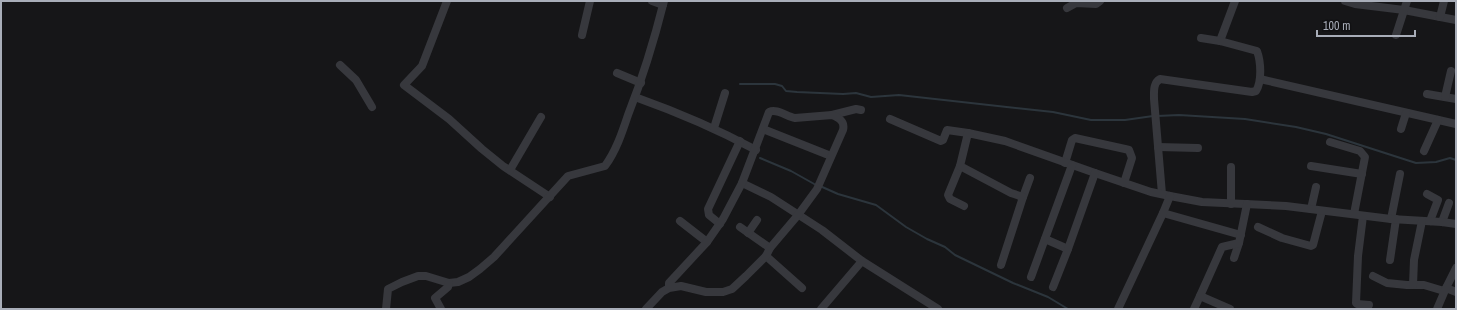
<svg xmlns="http://www.w3.org/2000/svg" width="1457" height="310" font-family="'Archivo Narrow',sans-serif">
  <style>
    .lines { fill: none; stroke-linecap: round; stroke-linejoin: round }
    .stream { stroke: #2c353c; stroke-width: 2 }
    .minor { stroke: #37383d; stroke-width: 8 }
  </style>
  <rect width="100%" height="100%" fill="#161618"/>
  <g class="lines">
    <g class="stream">
      <polyline points="740,84 775,84 782,86 786,91 797,92 843,94 856,93 871,97 899,95 1053,112 1091,120 1125,120 1153,116"/>
      <polyline points="1157,116 1179,115 1245,119 1296,127 1326,134 1416,163 1436,162 1450,158 1456,160"/>
      <polyline points="760,158 791,171 816,185"/>
      <polyline points="820,186 838,194 876,205 906,227 927,239 945,247 955,255 1013,283 1048,297 1068,309"/>
    </g>
    <g class="minor">
      <polyline points="447,1 422,66 404,85 449,119 482,149 503,166 550,197"/>
      <polyline points="652,1 663,5"/>
      <polyline points="1345,1 1355,4 1404,10 1456,20"/>
      <polyline points="1067,8 1076,3 1096,4 1100,1"/>
      <polyline points="1440,17 1444,1"/>
      <polyline points="582,35 590,1"/>
      <polyline points="1396,35 1407,1"/>
      <polyline points="1220,41 1235,1"/>
      <polyline points="340,65 356,80 372,107"/>
      <polyline points="617,73 641,83"/>
      <polyline points="1260,79 1456,124"/>
      <polyline points="1427,94 1456,99"/>
      <path d="M635 97C677 112 717 129 756 150"/>
      <polyline points="1445,97 1451,71"/>
      <polyline points="832,115 856,109 861,110"/>
      <polyline points="890,119 941,141 943,140 947,130 968,133"/>
      <polyline points="714,128 725,93"/>
      <polyline points="763,129 831,156"/>
      <polyline points="1401,129 1406,113"/>
      <polyline points="1330,142 1360,151 1365,157 1354,214"/>
      <polyline points="1158,147 1198,148"/>
      <polyline points="1424,151 1438,120"/>
      <polyline points="1065,163 1072,140 1075,138 1125,149 1129,150 1132,158 1124,183"/>
      <polyline points="960,166 948,195 950,199 964,206"/>
      <polyline points="1311,166 1362,174"/>
      <polyline points="1231,167 1231,204"/>
      <polyline points="510,170 541,117"/>
      <polyline points="742,183 771,197 822,230 862,261 938,309"/>
      <path d="M1162 194 1154 99C1154 92 1153 83 1160 79L1252 92 1256 91C1262 81 1261 62 1257 51L1220 41 1201 38"/>
      <polyline points="1427,194 1438,200 1430,221"/>
      <polyline points="1023,197 1030,178"/>
      <polyline points="1311,209 1316,187"/>
      <polyline points="1163,213 1241,235"/>
      <polyline points="1363,216 1358,256 1356,303 1357,304 1369,305"/>
      <polyline points="1391,219 1400,174"/>
      <polyline points="680,221 707,242"/>
      <polyline points="1442,222 1449,203"/>
      <polyline points="720,224 709,215 708,209 740,141"/>
      <polyline points="740,227 770,248"/>
      <polyline points="1258,227 1282,238 1311,246 1313,245 1322,211"/>
      <polyline points="748,233 757,220"/>
      <polyline points="1045,239 1068,249"/>
      <polyline points="766,256 802,288"/>
      <polyline points="1234,258 1239,243"/>
      <polyline points="1390,260 1396,219"/>
      <polyline points="1001,265 1023,197 1011,193 960,166 968,133 1005,141 1095,173 1151,192 1170,196 1202,202 1286,206 1391,219 1442,222 1456,224"/>
      <polyline points="1373,276 1387,283 1407,285 1424,285 1444,291"/>
      <polyline points="1031,277 1072,165"/>
      <polyline points="1413,285 1414,260 1422,221"/>
      <polyline points="1053,287 1068,249 1095,173"/>
      <polyline points="1446,288 1456,292"/>
      <path d="M386 309 388 289 402 282 418 276H426L449 283 458 282 469 277 480 269 494 257 568 176 605 166C616 151 622 133 628 115 643 77 654 41 664 1"/>
      <polyline points="441,309 435,298 448,287 449,283"/>
      <path d="M646 309 662 292 669 288 681 286 706 292H723L732 289 746 276 766 256 770 248 798 215 817 189 843 130C845 122 840 118 832 115L795 118C787 117 777 108 769 112L742 183 723 219 707 242 669 283V288"/>
      <polyline points="821,309 862,261"/>
      <polyline points="1118,309 1163,213 1170,196"/>
      <polyline points="1194,309 1200,296"/>
      <polyline points="1230,309 1200,296 1222,247 1239,243 1247,204"/>
      <polyline points="1437,309 1446,288 1456,268"/>
    </g>
  </g>
  <rect width="1457" height="310" fill="none" stroke="#a8adb8" stroke-width="4"/>
  <path d="M1317 30v6h98v-6" fill="none" stroke="#a8adb8" stroke-width="2"/>
  <text x="1323" y="30" font-size="12" fill="#a8adb8" stroke="#111113" stroke-width="3" paint-order="stroke">100 m</text>
</svg>
